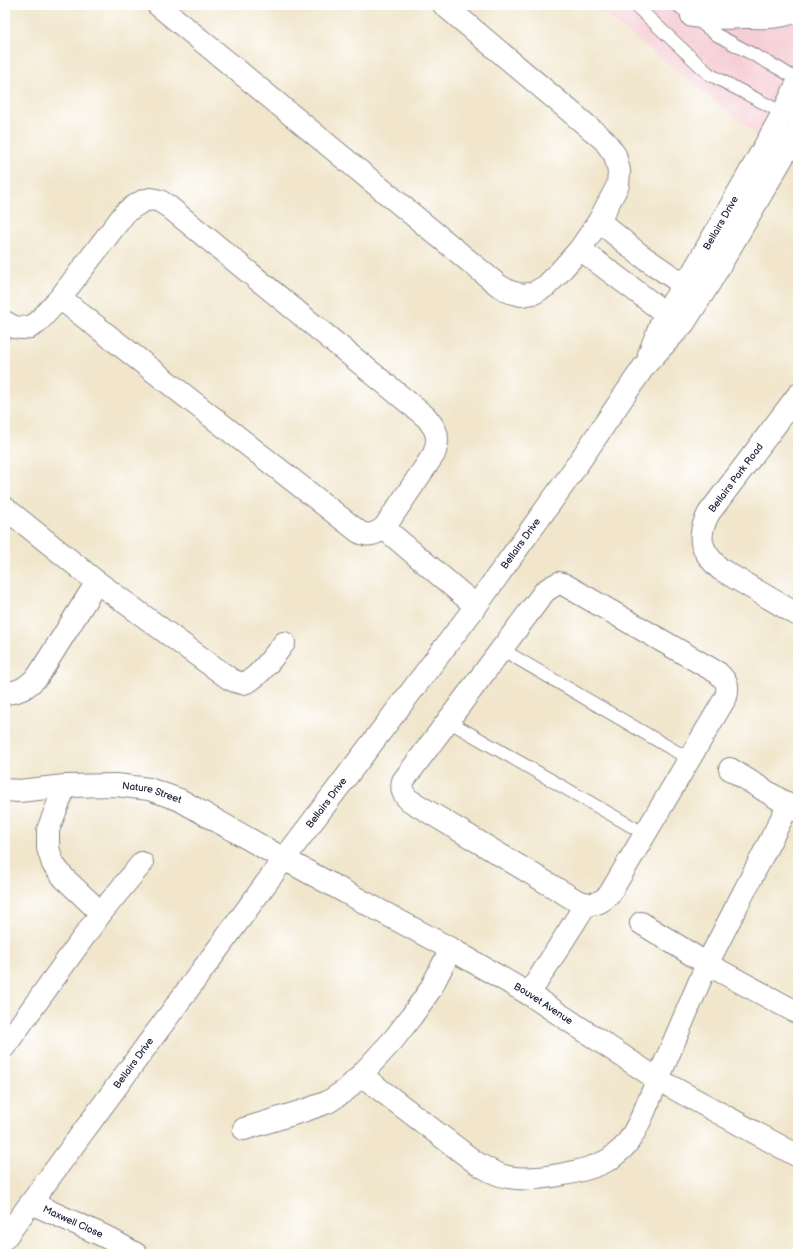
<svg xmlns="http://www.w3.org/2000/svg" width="803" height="1259" font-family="'Balsamiq Sans',sans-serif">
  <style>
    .built { fill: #f6cfd6 }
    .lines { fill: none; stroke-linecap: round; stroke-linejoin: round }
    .lane-casing { stroke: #8a8484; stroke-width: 14 }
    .street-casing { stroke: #8a8484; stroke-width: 24 }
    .secondary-casing { stroke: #8a8484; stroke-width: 24 }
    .lane { stroke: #fff; stroke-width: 12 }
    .street { stroke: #fff; stroke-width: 22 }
    .secondary { stroke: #fff; stroke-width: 22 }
    .labels { text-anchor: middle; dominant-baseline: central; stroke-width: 4; stroke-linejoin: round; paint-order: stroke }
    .street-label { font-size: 10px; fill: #22223b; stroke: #fff }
  </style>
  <rect width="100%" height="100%" fill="#fff"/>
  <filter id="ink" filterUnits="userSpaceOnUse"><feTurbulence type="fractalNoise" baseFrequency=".025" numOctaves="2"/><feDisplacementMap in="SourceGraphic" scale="8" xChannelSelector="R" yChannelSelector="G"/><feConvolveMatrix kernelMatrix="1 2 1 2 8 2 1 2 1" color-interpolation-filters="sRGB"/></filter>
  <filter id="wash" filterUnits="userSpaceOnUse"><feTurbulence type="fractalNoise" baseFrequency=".012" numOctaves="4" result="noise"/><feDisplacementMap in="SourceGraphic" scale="16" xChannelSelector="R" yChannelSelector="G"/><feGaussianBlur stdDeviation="0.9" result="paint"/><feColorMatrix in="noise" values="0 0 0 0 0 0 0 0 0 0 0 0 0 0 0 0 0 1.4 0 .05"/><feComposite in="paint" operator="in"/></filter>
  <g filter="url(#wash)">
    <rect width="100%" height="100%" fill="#f1e6cc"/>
    <polygon class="built" points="593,5 798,5 798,53 764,140"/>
  </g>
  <g filter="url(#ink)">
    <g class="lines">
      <g class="lane-casing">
        <g id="lane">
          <polyline points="635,5 709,74 798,121"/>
          <polyline points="677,5 717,35 780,69 798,80"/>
          <polyline points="501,649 689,759"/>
          <polyline points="448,721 645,834"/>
        </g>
      </g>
      <g class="street-casing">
        <g id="street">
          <polyline points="158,5 498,285 510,292 522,295 534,293 546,286 556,276 580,249 599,221 618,185 619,171 615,155 604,140 444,5"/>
          <polyline points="599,221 639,254 700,296"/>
          <polyline points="580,249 665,313 681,321"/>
          <path d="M5 322 14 327 22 328 30 327 37 323 60 298 125 213 133 207 143 201 151 199 160 201 169 207 426 417C437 430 440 437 434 454L384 528C375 534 369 537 359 532L60 298"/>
          <path d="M798 395 709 513C696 537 700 550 720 569L798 615"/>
          <path d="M5 508 97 582 230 679C234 681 238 683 243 683 257 681 275 654 284 643"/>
          <polyline points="384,528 476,606"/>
          <path d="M559 583 565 585 718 673C727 682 729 684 726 697L609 895C598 905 592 906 577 901L409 800C403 794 401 790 403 781L545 591 553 586Z"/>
          <path d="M5 693C21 692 27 687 38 676L97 582"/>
          <polyline points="730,769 798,811"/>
          <polyline points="65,786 48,830 48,848 53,864 64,878 101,913"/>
          <path id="s1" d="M5 790 19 791 65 786 116 785 149 789 180 800 284 859 451 949 529 994 657 1079 798 1156"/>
          <polyline points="641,923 707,964 798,1013"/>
          <polyline points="529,994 586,904"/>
          <polyline points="5,1046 101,913 142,863"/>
          <path d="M361 1075 475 1162C485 1168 496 1175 508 1177 534 1182 588 1172 610 1159 614 1156 618 1152 622 1149 632 1139 638 1125 644 1112L707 964 788 806"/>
          <polyline points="244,1129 306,1110 328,1102 346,1090 361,1075 394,1039 411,1017 430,990 451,949"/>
          <path id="s2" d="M31 1203 104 1236 136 1254"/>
        </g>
      </g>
      <g class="secondary-casing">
        <g id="secondary">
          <path d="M692 16C709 19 726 18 742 17 761 17 781 19 798 10"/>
          <path id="s3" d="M649 354 665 313 693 272 766 144 783 113 798 82"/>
          <path id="s4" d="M5 1238 284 859 476 606 566 481 645 365 684 323 709 284 798 131"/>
        </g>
      </g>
      <use href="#lane" class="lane"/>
      <use href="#street" class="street"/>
      <use href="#secondary" class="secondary"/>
    </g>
  </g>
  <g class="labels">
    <g class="street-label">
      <text stroke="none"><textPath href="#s3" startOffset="150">Bellairs Drive</textPath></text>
      <text transform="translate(736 478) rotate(-53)">Bellairs Park Road</text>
      <text stroke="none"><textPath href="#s4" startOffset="865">Bellairs Drive</textPath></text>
      <text stroke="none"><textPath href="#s1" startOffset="148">Nature Street</textPath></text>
      <text stroke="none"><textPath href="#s4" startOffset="541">Bellairs Drive</textPath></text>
      <text stroke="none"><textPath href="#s1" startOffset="594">Bouvet Avenue</textPath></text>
      <text stroke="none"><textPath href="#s4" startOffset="217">Bellairs Drive</textPath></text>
      <text stroke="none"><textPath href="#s2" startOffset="46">Maxwell Close</textPath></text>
    </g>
  </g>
  <rect width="803" height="1259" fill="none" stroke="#fff" stroke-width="20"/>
</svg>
